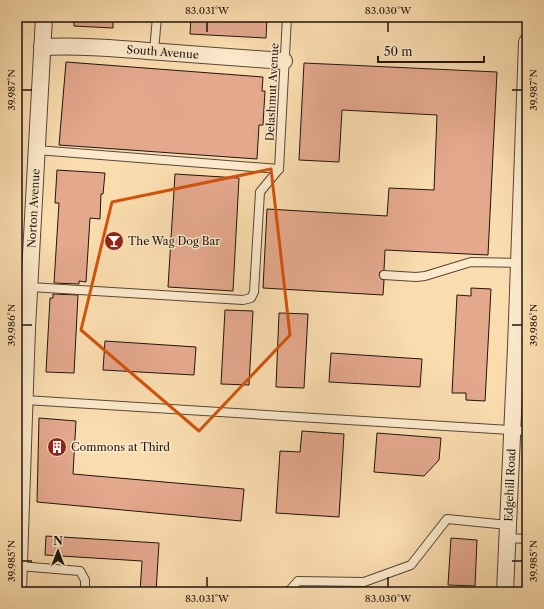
<svg xmlns="http://www.w3.org/2000/svg" width="544" height="609" font-family="'Libre Caslon Text',serif">
  <style>
    .building { fill: #e4a88d; stroke: #1f150e }
    .lines { fill: none; stroke-linecap: round; stroke-linejoin: round }
    .service-casing { stroke: #564736; stroke-width: 10 }
    .minor-casing { stroke: #564736; stroke-width: 18 }
    .service { stroke: #fce9cb; stroke-width: 8 }
    .minor { stroke: #fce9cb; stroke-width: 16 }
    .marked { fill: none; stroke: #d4520c; stroke-width: 3; stroke-linejoin: round }
    .ticks { fill: none; stroke: #1f150e; stroke-width: 1.5 }
    .labels { text-anchor: middle; dominant-baseline: central; stroke-width: 3; stroke-linejoin: round; paint-order: stroke }
    .street-label { font-size: 11px; fill: #1f150e; stroke: #fce9cb }
    .poi-label { font-size: 11px; fill: #1f150e; stroke: #fce9cb; text-anchor: start }
    .neatline { fill: none; stroke: #1f150e; stroke-width: 1.5 }
    .ticks-label { font-size: 10px; text-anchor: middle; fill: #1f150e }
  </style>
  <rect width="100%" height="100%" fill="#faddaf"/>
  <filter id="stains"><feTurbulence type="fractalNoise" baseFrequency=".005" numOctaves="4"/><feColorMatrix values="0 0 0 0 .2 0 0 0 0 .09 0 0 0 0 .02 0 0 0 .5 -.17"/></filter>
  <radialGradient id="worn" r=".72"><stop offset=".6" stop-color="#630" stop-opacity="0"/><stop offset="1" stop-color="#630" stop-opacity=".3"/></radialGradient>
  <g class="building">
    <polygon points="74,17 113,17 113,28 74,26"/>
    <polygon points="191,17 267,17 266,38 190,34"/>
    <polygon points="66,62 263,77 262,91 265,91 263,125 259,125 257,159 59,145"/>
    <polygon points="304,63 497,72 488,255 385,250 384,270 380,272 379,275 381,279 384,280 383,295 263,288 267,209 387,216 389,188 434,190 437,115 342,110 339,162 299,160"/>
    <polygon points="57,170 105,173 103,194 101,194 100,219 90,218 86,282 79,281 79,284 54,283 59,203 55,203"/>
    <polygon points="175,174 239,178 233,291 168,287"/>
    <polygon points="471,288 491,289 485,401 466,400 466,393 452,393 457,295 471,296"/>
    <polygon points="53,294 78,295 74,373 46,372 50,298 53,298"/>
    <polygon points="225,310 253,311 249,385 221,384"/>
    <polygon points="279,313 308,314 304,388 276,387"/>
    <polygon points="105,341 196,347 194,375 103,370"/>
    <polygon points="331,353 422,359 420,387 329,382"/>
    <polygon points="39,418 76,421 73,474 244,489 241,521 37,502"/>
    <polygon points="302,431 344,434 339,517 276,513 280,451 300,452"/>
    <polygon points="377,433 441,438 439,460 424,476 374,472"/>
    <polygon points="46,536 159,543 156,592 140,592 142,561 45,555"/>
    <polygon points="451,538 477,540 475,586 448,585"/>
  </g>
  <g class="lines">
    <g class="service-casing">
      <g id="service">
        <polyline points="154,51 157,17"/>
        <polyline points="37,150 279,169"/>
        <polyline points="279,169 287,17"/>
        <polyline points="384,275 416,277 425,276 471,262 519,263"/>
        <polyline points="30,287 243,300 251,298 254,292 260,192 279,169"/>
        <polyline points="25,400 527,431"/>
        <polyline points="508,538 527,539"/>
        <polyline points="19,566 80,571 85,580 85,592"/>
        <polyline points="290,592 290,590 298,581 364,582 411,565 447,519 508,525"/>
      </g>
    </g>
    <g class="minor-casing">
      <g id="minor">
        <path id="s1" d="M42 47C82 45 122 49 162 52 202 55 243 58 284 61"/>
        <path id="s2" d="M18 592 27 328 44 17"/>
        <path id="s3" d="M505 592 516 347 527 42"/>
      </g>
    </g>
    <use href="#service" class="service"/>
    <use href="#minor" class="minor"/>
  </g>
  <path class="marked" d="M271 169 290 335 199 431 81 330 112 202Z"/>
  <path class="ticks" d="M207 22V32M388 22V32M22 90H32M512 90H522M22 325H32M512 325H522M22 561H32M512 561H522M207 577V587M388 577V587"/>
  <defs>
    <g id="bar-disc" transform="scale(1)"><circle r="9.5" fill="#8f2418" stroke="#fce9cb"/><path d="M-6-5H6L.8 .8V4.5H3.5V6h-7V4.5H-.8V.8Z" fill="#fff"/></g>
    <g id="building-disc" transform="scale(1)"><circle r="9.5" fill="#8f2418" stroke="#fce9cb"/><path d="M-4-6H4V6H1V3H-1V6H-4ZM-2.5-4.3h1.7v1.8h-1.7ZM.8-4.3h1.7v1.8H.8ZM-2.5-1h1.7V.8h-1.7ZM.8-1h1.7V.8H.8Z" fill="#fff"/></g>
  </defs>
  <g fill-rule="evenodd">
    <use href="#bar-disc" x="114" y="241"/>
    <use href="#building-disc" x="57" y="447"/>
  </g>
  <g class="labels">
    <g class="street-label">
      <text stroke="none"><textPath href="#s1" startOffset="121">South Avenue</textPath></text>
      <text transform="translate(272 92) rotate(-87)">Delashmut Avenue</text>
      <text stroke="none"><textPath href="#s2" startOffset="384">Norton Avenue</textPath></text>
      <text stroke="none"><textPath href="#s3" startOffset="107">Edgehill Road</textPath></text>
    </g>
    <g class="poi-label">
      <text x="128" y="241">The Wag Dog Bar</text>
      <text x="71" y="447">Commons at Third</text>
    </g>
  </g>
  <rect width="544" height="609" fill="none" stroke="#faddaf" stroke-width="44"/>
  <g transform="translate(58 551)" stroke="#fce9cb" stroke-width="3" paint-order="stroke">
  <path d="M0-3L7 15L0 10L-7 15Z" fill="#1f150e"/>
  <text y="-6" font-size="11" font-weight="bold" text-anchor="middle" fill="#1f150e">N</text>
  </g>
  <path d="M378 56v6h106v-6" fill="none" stroke="#1f150e" stroke-width="2"/>
  <text x="384" y="56" font-size="12" fill="#1f150e" stroke="#fce9cb" stroke-width="3" paint-order="stroke">50 m</text>
  <rect x="22" y="22" width="500" height="565" class="neatline"/>
  <g class="ticks-label">
    <text x="207" y="14">83.031°W</text>
    <text x="388" y="14">83.030°W</text>
    <text transform="translate(11 90) rotate(-90)" y="4">39.987°N</text>
    <text transform="translate(533 90) rotate(-90)" y="4">39.987°N</text>
    <text transform="translate(11 325) rotate(-90)" y="4">39.986°N</text>
    <text transform="translate(533 325) rotate(-90)" y="4">39.986°N</text>
    <text transform="translate(11 561) rotate(-90)" y="4">39.985°N</text>
    <text transform="translate(533 561) rotate(-90)" y="4">39.985°N</text>
    <text x="207" y="602">83.031°W</text>
    <text x="388" y="602">83.030°W</text>
  </g>
  <rect width="100%" height="100%" filter="url(#stains)"/>
  <rect width="100%" height="100%" fill="url(#worn)"/>
</svg>
